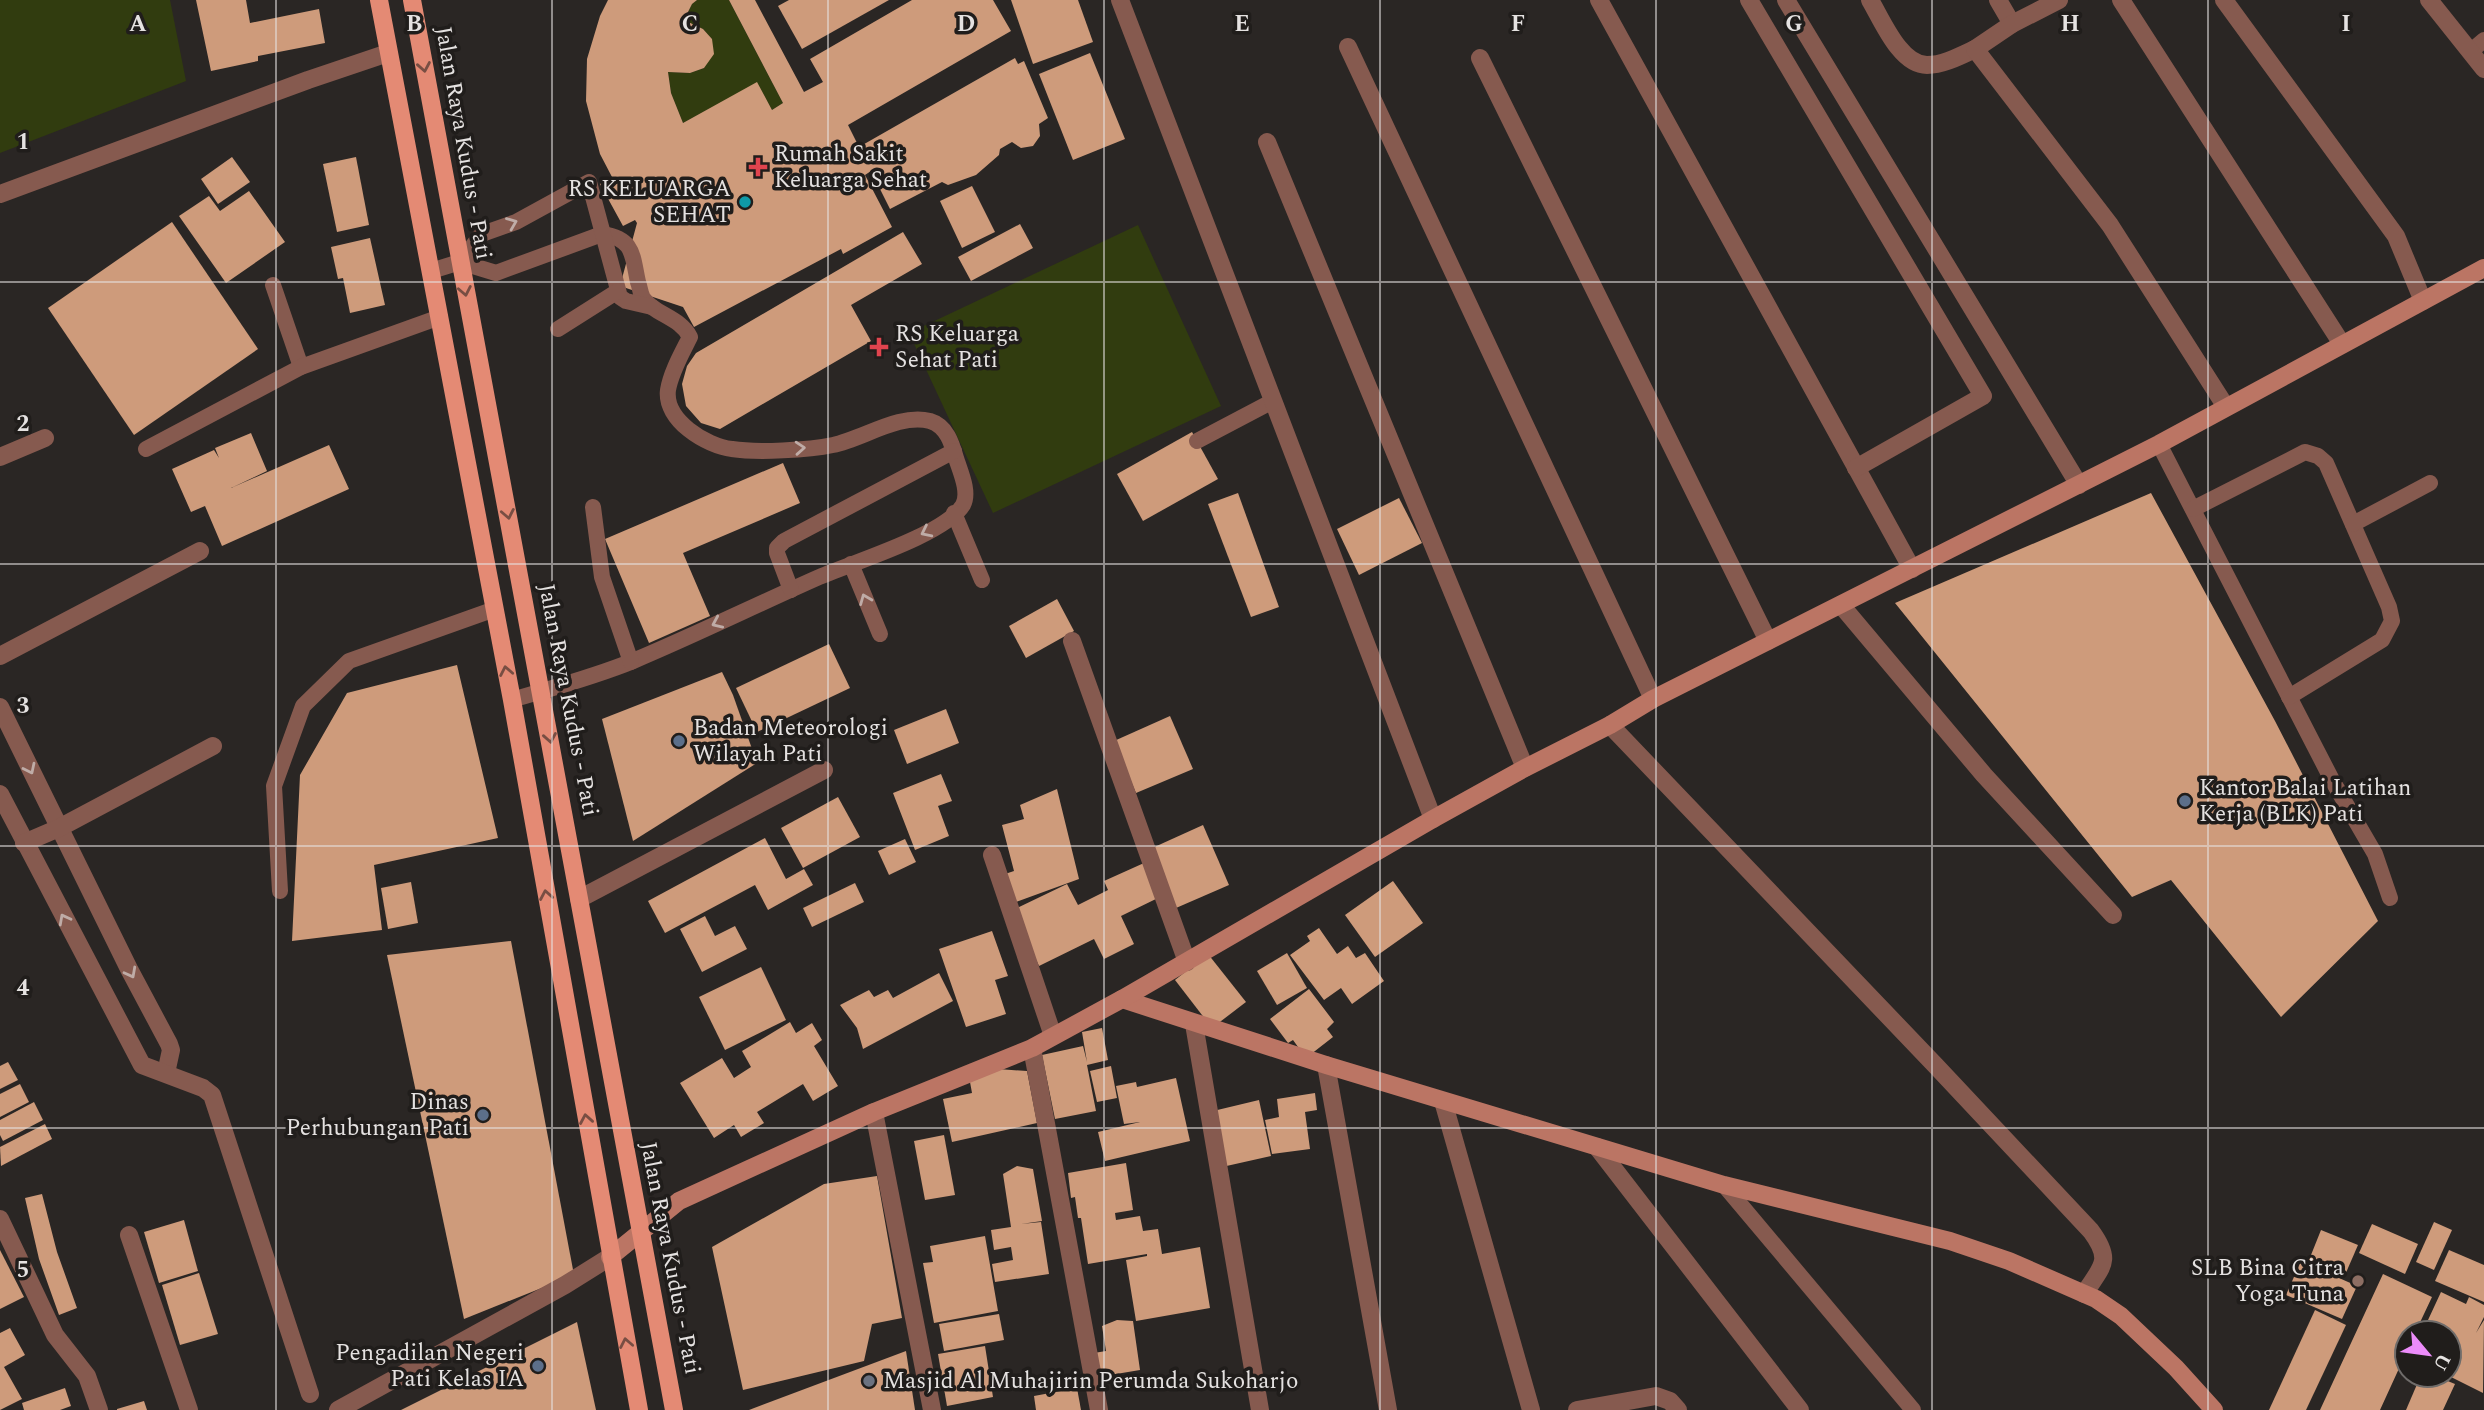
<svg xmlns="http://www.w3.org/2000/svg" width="2484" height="1410" font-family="Spectral,serif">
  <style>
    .green { fill: #313c0f }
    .building { fill: #ce9b7b }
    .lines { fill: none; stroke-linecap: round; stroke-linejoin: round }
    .lane { stroke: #865a4f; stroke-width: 16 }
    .street { stroke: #865a4f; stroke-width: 18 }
    .secondary { stroke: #bb7564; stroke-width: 18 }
    .primary { stroke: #e48a74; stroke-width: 18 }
    .oneway { stroke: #784e43 }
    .oneway2 { stroke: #bfaca7 }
    .grid { fill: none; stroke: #e5e2e1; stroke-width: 2; stroke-opacity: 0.55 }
    .health-dot { fill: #e0444e; stroke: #201d1b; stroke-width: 2.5 }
    .culture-dot { fill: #0f9aa8; stroke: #201d1b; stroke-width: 2.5 }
    .service-dot { fill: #5c6f8a; stroke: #201d1b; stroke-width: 2.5 }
    .education-dot { fill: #8d6e63; stroke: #201d1b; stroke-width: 2.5 }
    .worship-dot { fill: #6b7280; stroke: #201d1b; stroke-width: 2.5 }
    .labels { text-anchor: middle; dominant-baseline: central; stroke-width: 7; stroke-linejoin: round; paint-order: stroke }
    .street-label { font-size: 23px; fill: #e5e2e1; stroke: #201d1b }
    .poi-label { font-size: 23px; fill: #e5e2e1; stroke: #201d1b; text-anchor: start }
    .grid-label { font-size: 23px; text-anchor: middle; font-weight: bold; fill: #e5e2e1; stroke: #201d1b; stroke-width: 7; stroke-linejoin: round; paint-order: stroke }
  </style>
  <rect width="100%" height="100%" fill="#2a2624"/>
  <g class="green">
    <polygon points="0,0 170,0 186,81 0,153"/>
    <polygon points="697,0 729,0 783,103 772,110 757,83 683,123 671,93 668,72 690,73 704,68 712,39 703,29 684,20 692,4"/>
    <polygon points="1138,225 1221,406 993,513 909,333"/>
  </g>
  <g class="building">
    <polygon points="196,0 246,0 250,23 319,9 325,43 258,56 258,61 211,71"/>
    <polygon points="608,0 697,0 692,4 684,20 703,29 712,39 714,54 704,68 690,73 668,72 671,93 683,123 757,82 772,110 783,103 729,0 755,0 804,92 823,82 810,59 912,0 993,0 1011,31 848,125 859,147 1015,58 1018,64 1024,61 1048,118 1039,124 1040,136 1033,146 1021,148 1012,142 1000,149 999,155 976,175 948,185 942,182 890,209 871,171 865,175 892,227 843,254 841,249 694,327 683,307 620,286 637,223 635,220 623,226 600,184 612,177 600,154 586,101 587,59 600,16"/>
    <polygon points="789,0 889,0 802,49 778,6"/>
    <polygon points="1011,0 1078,0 1093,42 1033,64"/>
    <polygon points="1090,53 1125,139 1073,160 1039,74"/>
    <polygon points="232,157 250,182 218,204 201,179"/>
    <polygon points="356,157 369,225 337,232 323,164"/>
    <polygon points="972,186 995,232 962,248 940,201"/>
    <polygon points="249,191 285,242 226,283 179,216 209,196 220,211"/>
    <polygon points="172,222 258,349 134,435 48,308"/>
    <polygon points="1020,224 1033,248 971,281 958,257"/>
    <polygon points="903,232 922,264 851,305 871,341 720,429 701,423 686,406 682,384 687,366 696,353"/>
    <polygon points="370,238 385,305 350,313 343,278 338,279 331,247"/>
    <polygon points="1192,432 1218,479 1143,521 1117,474"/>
    <polygon points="251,433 267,471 231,488 329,445 349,489 222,546 205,506 191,512 172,469 214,450 219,458 215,448"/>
    <polygon points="783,463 800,503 683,553 710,616 649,643 605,539"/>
    <polygon points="1238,493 1279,607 1251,617 1208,504"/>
    <polygon points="2151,493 2275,721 2378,921 2281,1017 2171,880 2132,897 1895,603"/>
    <polygon points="1399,498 1422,543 1359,575 1337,529"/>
    <polygon points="1057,599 1074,631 1026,658 1009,626"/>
    <polygon points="829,644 850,688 757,732 736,688"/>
    <polygon points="457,665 498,838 374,865 382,930 292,941 300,775 347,693"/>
    <polygon points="722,672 733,695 757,763 633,841 602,719"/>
    <polygon points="946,709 959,743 907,764 894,730"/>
    <polygon points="1170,716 1193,769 1136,793 1114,741"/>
    <polygon points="941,774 952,801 938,806 949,836 915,850 893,793"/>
    <polygon points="1057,789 1079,879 1013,903 1005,874 1014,871 1002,825 1024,819 1020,805"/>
    <polygon points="838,797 860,837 803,868 781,828"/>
    <polygon points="1203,825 1229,885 1176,908 1150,849"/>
    <polygon points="765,838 786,879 804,869 813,885 768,910 755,885 665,933 648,901"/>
    <polygon points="905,839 916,862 889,875 878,851"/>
    <polygon points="1144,863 1160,897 1121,916 1134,944 1104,959 1094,939 1039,966 1013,910 1067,884 1078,905 1108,890 1104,881"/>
    <polygon points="1393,881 1423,923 1375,957 1345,915"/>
    <polygon points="411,882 418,923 388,929 381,888"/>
    <polygon points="855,883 864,902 812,927 803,908"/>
    <polygon points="705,916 715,936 735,926 747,949 702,972 680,929"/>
    <polygon points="1319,928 1337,954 1348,946 1356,958 1365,953 1384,981 1352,1004 1341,988 1324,1000 1290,955 1310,941 1307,936"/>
    <polygon points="992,931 1008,976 995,980 1006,1014 966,1027 939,949"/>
    <polygon points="511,941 574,1275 464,1319 387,955"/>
    <polygon points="1287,953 1307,988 1277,1005 1257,971"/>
    <polygon points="1208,954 1246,1002 1212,1028 1175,980"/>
    <polygon points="761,967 786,1020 725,1050 699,997"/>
    <polygon points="939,973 953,1001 863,1049 857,1028 840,1005 869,990 874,997 888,990 893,998"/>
    <polygon points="1309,989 1334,1022 1327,1029 1333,1037 1306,1058 1293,1040 1288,1043 1270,1019"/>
    <polygon points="790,1022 796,1033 812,1023 822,1040 814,1046 838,1086 813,1101 803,1084 757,1112 764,1123 741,1137 734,1125 714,1138 680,1083 722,1058 734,1078 751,1067 742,1051"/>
    <polygon points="1102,1028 1108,1060 1087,1065 1096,1111 1055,1119 1042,1055 1083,1046 1087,1062 1082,1032"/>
    <polygon points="8,1062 18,1080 0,1089 0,1066"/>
    <polygon points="1111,1066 1117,1098 1097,1102 1090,1071"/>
    <polygon points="998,1069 1027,1071 1037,1123 952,1142 943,1099 972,1093 970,1082"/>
    <polygon points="1176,1078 1190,1141 1105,1161 1098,1132 1140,1122 1124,1124 1116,1086 1136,1082 1137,1087"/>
    <polygon points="20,1084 29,1102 0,1117 0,1094"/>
    <polygon points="1315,1093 1317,1110 1305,1112 1310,1149 1272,1154 1265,1120 1279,1117 1277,1099"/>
    <polygon points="1259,1100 1271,1156 1222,1167 1209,1112"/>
    <polygon points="34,1102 43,1120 3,1141 0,1135 0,1120"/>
    <polygon points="45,1124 52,1139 1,1166 0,1147"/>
    <polygon points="944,1135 955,1195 925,1200 914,1141"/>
    <polygon points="1126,1163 1133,1210 1115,1213 1116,1220 1140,1216 1143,1231 1158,1229 1162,1254 1200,1247 1210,1308 1136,1321 1126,1260 1147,1256 1147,1254 1088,1264 1081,1218 1078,1218 1075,1197 1071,1198 1068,1173"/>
    <polygon points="1017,1166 1033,1169 1042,1221 1021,1224 1041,1222 1049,1274 995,1282 992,1264 1013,1260 1011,1247 994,1250 991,1230 1011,1227 1003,1174"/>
    <polygon points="877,1176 902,1318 872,1324 864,1361 743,1390 712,1247 824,1184"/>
    <polygon points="42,1194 57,1252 77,1308 59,1315 39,1259 25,1198"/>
    <polygon points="184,1220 198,1271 159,1283 144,1232"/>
    <polygon points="2434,1222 2452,1230 2434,1270 2416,1262"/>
    <polygon points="2372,1224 2418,1244 2405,1274 2359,1253"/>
    <polygon points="2321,1230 2358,1245 2345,1275 2309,1260"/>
    <polygon points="985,1236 998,1311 934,1323 923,1263 933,1262 930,1246"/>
    <polygon points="0,1250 24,1297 0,1309"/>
    <polygon points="2449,1250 2484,1265 2484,1302 2435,1281"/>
    <polygon points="2301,1261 2357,1286 2342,1319 2286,1295"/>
    <polygon points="199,1273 218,1334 180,1345 162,1285"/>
    <polygon points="2383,1274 2432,1297 2415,1333 2407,1333 2407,1351 2380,1410 2320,1410"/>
    <polygon points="2441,1292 2466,1304 2469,1297 2484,1305 2484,1317 2476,1333 2484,1320 2483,1393 2449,1376 2449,1333 2422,1333"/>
    <polygon points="2315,1310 2346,1325 2306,1410 2269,1410"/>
    <polygon points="999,1314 1004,1340 944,1351 939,1324"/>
    <polygon points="1117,1320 1133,1321 1140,1370 1098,1377 1094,1353 1106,1351 1102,1326"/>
    <polygon points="577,1322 596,1410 401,1410"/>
    <polygon points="10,1328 25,1355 4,1367 22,1399 0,1410 0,1333"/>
    <polygon points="985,1346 993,1397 947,1406 938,1354"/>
    <polygon points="906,1351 915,1410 749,1410"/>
    <polygon points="2421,1375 2433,1375 2455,1384 2443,1410 2406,1410"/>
    <polygon points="65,1388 71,1406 60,1410 24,1410 22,1403"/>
    <polygon points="1077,1388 1081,1410 1036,1410 1034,1396"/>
    <polygon points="144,1401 147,1410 117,1410 117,1409"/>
  </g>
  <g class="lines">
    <g class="lane">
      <polyline points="2471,51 2484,40"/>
      <path d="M460 262 496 273 602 234C634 239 632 254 638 282 640 287 640 293 643 298 655 315 680 317 690 337 682 353 671 372 668 390 664 420 706 446 732 449 757 453 809 450 833 445 863 439 899 413 930 421 947 426 952 444 956 458 960 471 970 492 963 505 945 535 851 563 817 578 756 605 695 635 633 661 594 677 552 688 512 700"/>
      <polyline points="431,271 460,262 482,234 516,222 589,182 620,297 626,301 652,307"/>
      <polyline points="273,285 301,367"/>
      <polyline points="558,329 618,291"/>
      <polyline points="1197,441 1273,401"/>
      <polyline points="2159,444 2332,780 2375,854 2390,898"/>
      <polyline points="146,449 301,367 440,317"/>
      <polyline points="593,507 602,577 631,662"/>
      <polyline points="2193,509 2305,452 2318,456 2326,463 2389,607 2392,621 2382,640 2289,697"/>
      <polyline points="954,513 982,580"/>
      <polyline points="2353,524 2430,483"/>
      <polyline points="851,564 880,634"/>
      <polyline points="791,590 777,553 777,548 784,541 954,451"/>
      <polyline points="280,891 274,786 303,706 349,661 495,609"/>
      <polyline points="1724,1185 1913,1410"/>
    </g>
    <g class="street">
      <polyline points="1120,0 1433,819"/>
      <polyline points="1599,0 1912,569"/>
      <polyline points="1749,0 1983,396 1856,468"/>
      <polyline points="1786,0 2079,485"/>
      <path d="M1870 0C1882 20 1900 65 1927 65 1943 65 1960 56 1975 49"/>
      <polyline points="1998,0 2012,24"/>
      <polyline points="2059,0 2012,24 1975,49 2110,225 2226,407"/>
      <polyline points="2121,0 2342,344"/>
      <polyline points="2224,0 2396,236 2423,301"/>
      <polyline points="2429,0 2484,69"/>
      <polyline points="1348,47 1653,699"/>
      <polyline points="1480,58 1768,641"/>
      <polyline points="1267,142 1525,768"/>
      <polyline points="0,194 308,80 388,53"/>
      <polyline points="0,457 45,438"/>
      <polyline points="1841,605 1984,775 2113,915"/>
      <polyline points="1072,641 1187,962"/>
      <polyline points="0,656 200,551"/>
      <polyline points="0,707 129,969 169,1044 171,1050 166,1073"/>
      <path d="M1610 725 1936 1066 2091 1231C2113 1261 2102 1266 2084 1294"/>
      <polyline points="0,794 142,1065 203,1088 212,1095 310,1394"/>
      <polyline points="24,843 59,828 213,746"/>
      <polyline points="992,855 1053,1036"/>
      <polyline points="579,899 824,770"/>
      <polyline points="1194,1024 1260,1410"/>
      <polyline points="1032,1048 1099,1410"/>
      <polyline points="1326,1065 1388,1410"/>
      <polyline points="1443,1101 1531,1410"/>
      <polyline points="874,1112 932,1410"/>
      <polyline points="1597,1147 1800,1410"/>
      <polyline points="0,1219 55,1335 87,1376 99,1410"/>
      <polyline points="129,1235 189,1410"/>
      <polyline points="338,1410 565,1285 610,1257"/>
      <polyline points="1577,1410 1656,1396 1670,1401 1678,1410"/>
    </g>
    <g class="secondary">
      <polyline points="1122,999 1326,1065 1724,1185 1950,1241 2009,1261 2096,1299 2121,1316 2176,1368 2214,1410"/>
      <polyline points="610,1257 679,1201 874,1112 1032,1048 1122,999 1433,819 1525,768 1610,725 1653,699 2159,444 2484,268"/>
    </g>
    <g class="primary">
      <polyline points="379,0 512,700 639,1410"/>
      <polyline points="412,0 674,1410"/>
    </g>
  </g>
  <defs><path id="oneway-chevron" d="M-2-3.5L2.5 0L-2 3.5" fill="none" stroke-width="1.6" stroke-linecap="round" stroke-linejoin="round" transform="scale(1.75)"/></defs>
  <g class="oneway">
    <use href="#oneway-chevron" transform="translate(424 67) rotate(80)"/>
    <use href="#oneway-chevron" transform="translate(465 291) rotate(79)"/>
    <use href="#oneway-chevron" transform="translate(508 514) rotate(79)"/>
    <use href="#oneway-chevron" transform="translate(506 671) rotate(-101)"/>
    <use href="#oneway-chevron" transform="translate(550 738) rotate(80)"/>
    <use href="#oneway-chevron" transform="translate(546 895) rotate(-100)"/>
    <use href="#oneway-chevron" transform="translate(586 1119) rotate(-100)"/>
    <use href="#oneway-chevron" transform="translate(626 1343) rotate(-101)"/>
  </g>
  <g class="oneway2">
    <use href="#oneway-chevron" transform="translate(512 223) rotate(-22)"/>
    <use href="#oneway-chevron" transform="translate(800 448) rotate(-4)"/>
    <use href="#oneway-chevron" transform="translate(926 532) rotate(154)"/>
    <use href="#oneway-chevron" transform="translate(865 599) rotate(-112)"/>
    <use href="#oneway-chevron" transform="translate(717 623) rotate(156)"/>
    <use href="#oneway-chevron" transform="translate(30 769) rotate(64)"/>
    <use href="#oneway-chevron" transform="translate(64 919) rotate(-118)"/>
    <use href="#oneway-chevron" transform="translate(131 973) rotate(62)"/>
  </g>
  <path class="grid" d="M276 0V1410M552 0V1410M828 0V1410M1104 0V1410M1380 0V1410M1656 0V1410M1932 0V1410M2208 0V1410M0 282H2484M0 564H2484M0 846H2484M0 1128H2484"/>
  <g class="health-dot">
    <path d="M754.5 156.5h7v7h7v7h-7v7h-7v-7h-7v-7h7z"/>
    <path d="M875.5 336.5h7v7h7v7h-7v7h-7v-7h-7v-7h7z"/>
  </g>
  <circle class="culture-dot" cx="745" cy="202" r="7"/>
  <g class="service-dot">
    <circle cx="679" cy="741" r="7"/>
    <circle cx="2185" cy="801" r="7"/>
    <circle cx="483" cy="1115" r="7"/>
    <circle cx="538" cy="1366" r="7"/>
  </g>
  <circle class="education-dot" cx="2358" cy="1281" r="7"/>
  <circle class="worship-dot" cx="869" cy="1381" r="7"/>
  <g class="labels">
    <g class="street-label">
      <text transform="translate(463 143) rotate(80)">Jalan Raya Kudus - Pati</text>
      <text transform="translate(568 700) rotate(79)">Jalan Raya Kudus - Pati</text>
      <text transform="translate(670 1258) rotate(79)">Jalan Raya Kudus - Pati</text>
    </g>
    <g class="poi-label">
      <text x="774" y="154">Rumah Sakit<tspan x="774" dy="26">Keluarga Sehat</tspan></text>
      <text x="731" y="189" text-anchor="end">RS KELUARGA<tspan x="731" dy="26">SEHAT</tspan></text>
      <text x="895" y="334">RS Keluarga<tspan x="895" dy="26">Sehat Pati</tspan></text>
      <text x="693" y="728">Badan Meteorologi<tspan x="693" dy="26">Wilayah Pati</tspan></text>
      <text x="2199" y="788">Kantor Balai Latihan<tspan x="2199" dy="26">Kerja (BLK) Pati</tspan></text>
      <text x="469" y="1102" text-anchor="end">Dinas<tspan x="469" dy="26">Perhubungan Pati</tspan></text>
      <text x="2344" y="1268" text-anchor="end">SLB Bina Citra<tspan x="2344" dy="26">Yoga Tuna</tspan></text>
      <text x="524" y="1353" text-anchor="end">Pengadilan Negeri<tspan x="524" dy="26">Pati Kelas IA</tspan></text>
      <text x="883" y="1381">Masjid Al Muhajirin Perumda Sukoharjo</text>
    </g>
  </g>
  <g class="grid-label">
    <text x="138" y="31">A</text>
    <text x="414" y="31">B</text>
    <text x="690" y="31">C</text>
    <text x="966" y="31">D</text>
    <text x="1242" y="31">E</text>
    <text x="1518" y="31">F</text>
    <text x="1794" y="31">G</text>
    <text x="2070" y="31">H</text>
    <text x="2346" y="31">I</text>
    <text x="23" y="149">1</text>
    <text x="23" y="431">2</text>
    <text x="23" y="713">3</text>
    <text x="23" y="995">4</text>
    <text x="23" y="1277">5</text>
  </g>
  <g transform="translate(2428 1354) rotate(119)"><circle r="33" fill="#201d1b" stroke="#6f6c6a" stroke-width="2"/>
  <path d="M0-5L12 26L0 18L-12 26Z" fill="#ec8cfa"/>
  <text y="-10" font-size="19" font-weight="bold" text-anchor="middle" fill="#e5e2e1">U</text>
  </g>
</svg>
